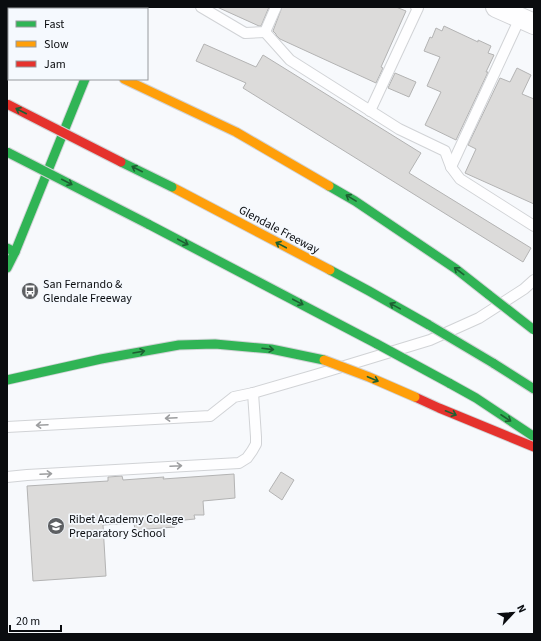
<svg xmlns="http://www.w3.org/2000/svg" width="541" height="641" font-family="'Source Sans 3',sans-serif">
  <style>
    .building { fill: #dcdbda; stroke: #b3b3b3 }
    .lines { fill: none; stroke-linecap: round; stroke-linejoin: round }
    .lane-casing { stroke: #d1d3d6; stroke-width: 12 }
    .street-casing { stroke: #d1d3d6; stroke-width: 22 }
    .fast-casing { stroke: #d1d3d6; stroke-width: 11 }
    .slow-casing { stroke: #d1d3d6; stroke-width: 11 }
    .jam-casing { stroke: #d1d3d6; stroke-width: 11 }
    .lane { stroke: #fefeff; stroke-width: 10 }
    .street { stroke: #fefeff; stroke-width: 20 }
    .fast { stroke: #30b455; stroke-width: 9 }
    .slow { stroke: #ff9f0a; stroke-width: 9 }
    .jam { stroke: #e5322d; stroke-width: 9 }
    .fast-bridge-casing { stroke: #d1d3d6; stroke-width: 11; stroke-linecap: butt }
    .slow-bridge-casing { stroke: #d1d3d6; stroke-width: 11; stroke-linecap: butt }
    .jam-bridge-casing { stroke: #d1d3d6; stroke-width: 11; stroke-linecap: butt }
    .fast-bridge { stroke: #30b455; stroke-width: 9 }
    .slow-bridge { stroke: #ff9f0a; stroke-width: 9 }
    .jam-bridge { stroke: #e5322d; stroke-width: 9 }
    .oneway { stroke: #1d6032 }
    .oneway2 { stroke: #9c9d9f }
    .labels { text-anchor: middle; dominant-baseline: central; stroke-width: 3.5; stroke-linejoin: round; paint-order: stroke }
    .street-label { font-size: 12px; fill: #0a0c0f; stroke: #f5f9fe }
    .poi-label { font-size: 12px; fill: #0a0c0f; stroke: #f5f9fe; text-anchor: start }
  </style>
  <rect width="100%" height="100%" fill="#f7f9fc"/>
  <g class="building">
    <polygon points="217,7 269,7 261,26 259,26"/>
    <polygon points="282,7 396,7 406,11 381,67 383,68 376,83 280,39 276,35 276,34 273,31"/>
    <polygon points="444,26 478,42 478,40 491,46 488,53 494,55 486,72 488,72 456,140 425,125 441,92 427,86 440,57 424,51 430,37 432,38 436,28 442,31"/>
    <polygon points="204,44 256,67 263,55 421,153 409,173 531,248 523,262 243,88 246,83 196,61"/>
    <polygon points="517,68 531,75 522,94 534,99 534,204 465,173 476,149 468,145 500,78 510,82"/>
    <polygon points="395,73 416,82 409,97 388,88"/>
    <polygon points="281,472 294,480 282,500 269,491"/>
    <polygon points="234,474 235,498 203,501 204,515 194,515 195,519 174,521 175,527 135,530 134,523 103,525 106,576 33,581 27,486 108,481 108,477 122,476 123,480 164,477 163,479"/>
  </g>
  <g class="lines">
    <g class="lane-casing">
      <g id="lane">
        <polyline points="201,7 245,33 265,32 276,7"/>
        <polyline points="265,32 290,60 399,129 445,151 451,167 460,179 534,226"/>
        <polyline points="370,111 418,8 416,7"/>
        <polyline points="451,167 520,18"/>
        <polyline points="7,427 210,416 234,397 253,393 315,375 430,340 479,318 524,289 534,280"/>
        <polyline points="7,477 27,475 239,463 247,458 252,451 256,444 256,437 253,393"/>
      </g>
    </g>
    <g class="street-casing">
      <polyline id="street" points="496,7 534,24"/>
    </g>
    <g class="fast-casing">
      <g id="fast">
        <polyline points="329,186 355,201 456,269 489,295"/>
        <polyline points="148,224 377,344"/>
        <polyline points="7,248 15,252"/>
        <polyline points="7,268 15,252 85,79"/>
        <polyline points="330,270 369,291 429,325"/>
        <polyline points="493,363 534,389"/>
        <polyline points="7,380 101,359 179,345 215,344 271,349 324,360"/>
        <polyline points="449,383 476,398 533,436"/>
      </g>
    </g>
    <g class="slow-casing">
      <g id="slow">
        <polyline points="114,9 115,7"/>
        <polyline points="7,31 9,32"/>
        <polyline points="124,79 236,132 329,186"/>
        <polyline points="172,187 330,270"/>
      </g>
    </g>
    <g class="jam-casing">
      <polyline id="jam" points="415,397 439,408 534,447"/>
    </g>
    <use href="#lane" class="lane"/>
    <use href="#street" class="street"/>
    <use href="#fast" class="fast"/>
    <use href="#slow" class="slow"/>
    <use href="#jam" class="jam"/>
    <g class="fast-bridge-casing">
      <g id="fast-bridge">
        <polyline points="7,152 148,224"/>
        <polyline points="121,162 172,187"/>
        <polyline points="489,295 534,330"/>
        <polyline points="429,325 493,363"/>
        <polyline points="377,344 449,383"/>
      </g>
    </g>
    <g class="slow-bridge-casing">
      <polyline id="slow-bridge" points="324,360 369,377 415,397"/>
    </g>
    <g class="jam-bridge-casing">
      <polyline id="jam-bridge" points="7,104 121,162"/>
    </g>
    <use href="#fast-bridge" class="fast-bridge"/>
    <use href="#slow-bridge" class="slow-bridge"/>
    <use href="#jam-bridge" class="jam-bridge"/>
  </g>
  <defs><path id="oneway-shaft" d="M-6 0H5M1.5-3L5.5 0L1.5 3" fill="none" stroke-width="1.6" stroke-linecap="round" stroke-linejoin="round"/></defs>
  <g class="oneway">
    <use href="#oneway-shaft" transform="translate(21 111) rotate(-153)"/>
    <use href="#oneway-shaft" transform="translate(137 169) rotate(-153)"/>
    <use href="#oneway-shaft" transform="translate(67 182) rotate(27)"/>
    <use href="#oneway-shaft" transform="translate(351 198) rotate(-149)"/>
    <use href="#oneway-shaft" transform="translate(183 242) rotate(28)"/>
    <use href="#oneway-shaft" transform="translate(281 245) rotate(-152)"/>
    <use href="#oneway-shaft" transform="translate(459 271) rotate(-143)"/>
    <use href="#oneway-shaft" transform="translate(298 302) rotate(28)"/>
    <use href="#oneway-shaft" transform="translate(395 306) rotate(-151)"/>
    <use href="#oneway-shaft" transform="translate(268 349) rotate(7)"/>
    <use href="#oneway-shaft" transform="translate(139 352) rotate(-10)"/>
    <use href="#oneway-shaft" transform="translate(373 379) rotate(23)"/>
    <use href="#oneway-shaft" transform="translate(451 413) rotate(22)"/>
    <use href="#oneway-shaft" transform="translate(506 418) rotate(33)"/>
  </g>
  <g class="oneway2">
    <use href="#oneway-shaft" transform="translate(171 418) rotate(177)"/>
    <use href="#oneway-shaft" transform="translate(42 425) rotate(177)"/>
    <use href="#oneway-shaft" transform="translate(176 466) rotate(-3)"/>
    <use href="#oneway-shaft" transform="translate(46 474) rotate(-3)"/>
  </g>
  <defs>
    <g id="bus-disc" transform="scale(0.9)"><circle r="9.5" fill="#5d5f62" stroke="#f5f9fe"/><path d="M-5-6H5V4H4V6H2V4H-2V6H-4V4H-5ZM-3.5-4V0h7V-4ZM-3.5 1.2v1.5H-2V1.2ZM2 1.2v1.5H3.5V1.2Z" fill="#fff"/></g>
    <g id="school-disc" transform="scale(0.9)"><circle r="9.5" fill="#5d5f62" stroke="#f5f9fe"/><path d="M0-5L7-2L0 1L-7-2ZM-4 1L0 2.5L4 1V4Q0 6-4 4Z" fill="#fff"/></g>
  </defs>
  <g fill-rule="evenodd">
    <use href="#bus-disc" x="30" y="291"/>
    <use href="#school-disc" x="56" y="526"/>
  </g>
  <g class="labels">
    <g class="street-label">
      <text transform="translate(279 230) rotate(28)">Glendale Freeway</text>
    </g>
    <g class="poi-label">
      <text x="43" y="284">San Fernando &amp;<tspan x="43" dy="14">Glendale Freeway</tspan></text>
      <text x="69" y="519">Ribet Academy College<tspan x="69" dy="14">Preparatory School</tspan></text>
    </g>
  </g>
  <rect width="541" height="641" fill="none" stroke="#0a0c0f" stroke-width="16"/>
  <rect x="8" y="8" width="140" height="72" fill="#f5f9fe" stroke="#979a9e"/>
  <rect x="16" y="21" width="20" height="6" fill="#30b455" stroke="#979a9e"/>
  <text x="44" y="28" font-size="12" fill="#0a0c0f">Fast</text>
  <rect x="16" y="41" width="20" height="6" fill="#ff9f0a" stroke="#979a9e"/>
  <text x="44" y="48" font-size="12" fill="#0a0c0f">Slow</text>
  <rect x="16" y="61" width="20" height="6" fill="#e5322d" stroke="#979a9e"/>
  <text x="44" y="68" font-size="12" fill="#0a0c0f">Jam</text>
  <g transform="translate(513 613) rotate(64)" stroke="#f5f9fe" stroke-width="3" paint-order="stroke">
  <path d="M0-3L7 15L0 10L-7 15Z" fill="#0a0c0f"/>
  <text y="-6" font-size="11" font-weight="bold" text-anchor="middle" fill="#0a0c0f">N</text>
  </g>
  <path d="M10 625v6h51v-6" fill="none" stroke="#0a0c0f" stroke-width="2"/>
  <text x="16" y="625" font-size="12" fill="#0a0c0f" stroke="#f5f9fe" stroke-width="3" paint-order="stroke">20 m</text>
</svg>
